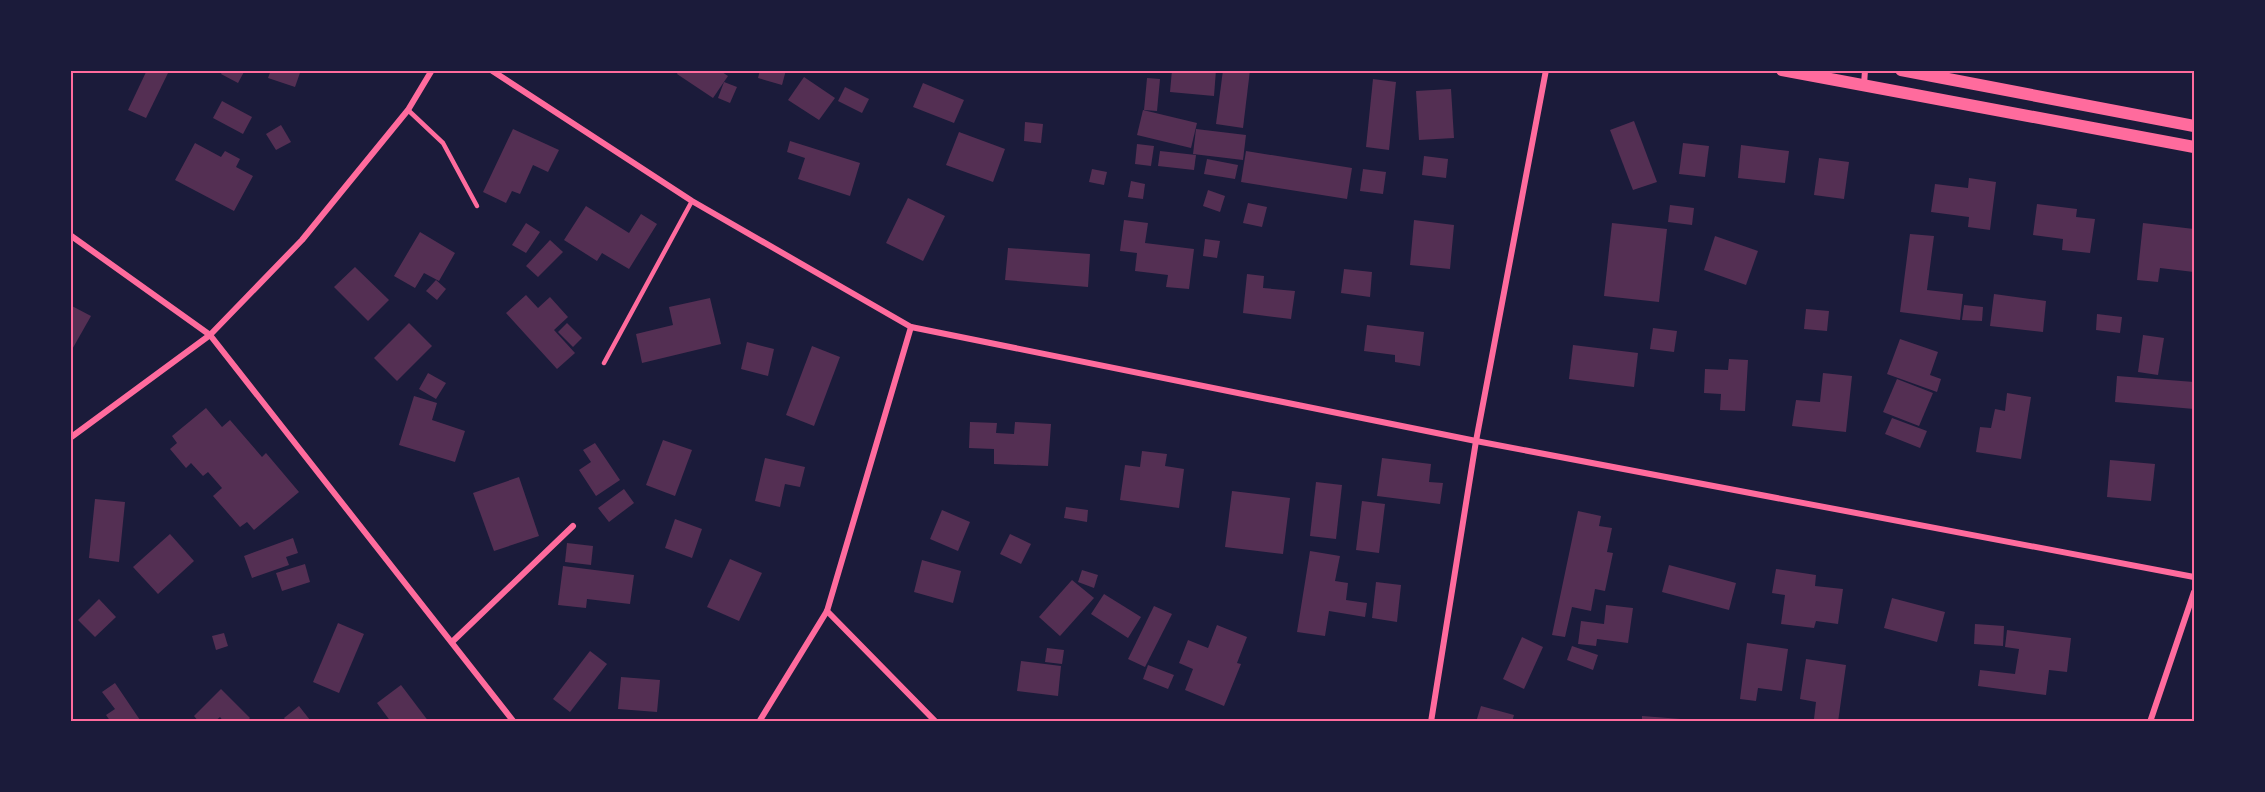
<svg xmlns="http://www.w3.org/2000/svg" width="2265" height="792" font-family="'PT Sans',sans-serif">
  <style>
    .building { fill: #542f53 }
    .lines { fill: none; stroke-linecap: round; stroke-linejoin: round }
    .service { stroke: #ff6b9d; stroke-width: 4.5 }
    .minor { stroke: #ff6b9d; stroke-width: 6 }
    .secondary { stroke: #ff6b9d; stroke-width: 12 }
    .neatline { fill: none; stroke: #ff6b9d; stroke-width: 2 }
  </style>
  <rect width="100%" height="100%" fill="#1b1b3a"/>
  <g class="building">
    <polygon points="147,70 163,70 168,73 146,118 128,110"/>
    <polygon points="223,70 245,70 238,83 221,74"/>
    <polygon points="271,70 301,70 295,87 268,78"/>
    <polygon points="679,70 719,70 728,76 713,98 677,74"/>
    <polygon points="760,70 786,70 782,85 758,78"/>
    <polygon points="1172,70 1216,70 1214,96 1170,92"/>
    <polygon points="1223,70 1250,70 1243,128 1216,124"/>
    <polygon points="804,77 835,98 819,120 788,100"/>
    <polygon points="1147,78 1160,79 1157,111 1144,110"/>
    <polygon points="1373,79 1396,82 1389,150 1366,147"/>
    <polygon points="724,82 737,87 730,103 718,98"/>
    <polygon points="923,83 964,100 954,123 913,107"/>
    <polygon points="845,87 869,99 862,113 838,101"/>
    <polygon points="1451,89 1454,138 1419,140 1416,91"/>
    <polygon points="222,101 252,117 243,134 213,118"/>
    <polygon points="1143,110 1197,123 1191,148 1137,135"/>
    <polygon points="1634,121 1657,182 1633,190 1610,130"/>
    <polygon points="1025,122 1043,124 1041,143 1024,141"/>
    <polygon points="281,125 291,142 276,150 266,134"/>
    <polygon points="513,129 559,150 548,172 533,165 520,194 512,191 506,203 483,192"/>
    <polygon points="1196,129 1246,135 1243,160 1193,154"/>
    <polygon points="959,132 1005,149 993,182 946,165"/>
    <polygon points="790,141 860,163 850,196 798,179 805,158 787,152"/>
    <polygon points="195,143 221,157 225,151 240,159 236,167 253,176 234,211 175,180"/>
    <polygon points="1683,143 1709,146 1705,177 1679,174"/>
    <polygon points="1137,144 1154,146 1151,166 1135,164"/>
    <polygon points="1741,145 1789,151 1785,183 1738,178"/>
    <polygon points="1160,151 1196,155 1194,170 1158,166"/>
    <polygon points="1246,151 1352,168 1347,199 1241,182"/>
    <polygon points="1424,156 1448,159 1446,178 1422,175"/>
    <polygon points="1819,158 1849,162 1844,199 1814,195"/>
    <polygon points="1207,159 1238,165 1235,179 1204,174"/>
    <polygon points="1092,169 1107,172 1104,185 1089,182"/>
    <polygon points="1363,169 1386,172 1383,194 1360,191"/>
    <polygon points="1969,178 1996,182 1990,230 1968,227 1969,217 1931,212 1935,184 1968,188"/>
    <polygon points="1131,181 1145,184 1143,199 1128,197"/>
    <polygon points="1208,190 1225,196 1220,212 1203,206"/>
    <polygon points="908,198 945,216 923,261 886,243"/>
    <polygon points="1248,203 1267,207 1262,227 1243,223"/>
    <polygon points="2037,204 2077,209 2076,217 2095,219 2090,253 2062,250 2063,239 2033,235"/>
    <polygon points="1670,205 1694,208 1692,225 1668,222"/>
    <polygon points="586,206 629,233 641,214 657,224 629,269 602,253 597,261 564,240"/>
    <polygon points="1124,220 1148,223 1145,243 1194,249 1189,289 1166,287 1168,275 1135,271 1137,253 1120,251"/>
    <polygon points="1414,220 1454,225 1450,269 1410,265"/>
    <polygon points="526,223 540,232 526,253 512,245"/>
    <polygon points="1612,223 1667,229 1659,302 1604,296"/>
    <polygon points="2143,223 2194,229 2194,272 2160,268 2158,282 2137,280"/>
    <polygon points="420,232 455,253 439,281 424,273 415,288 394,276"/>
    <polygon points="1910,234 1934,236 1927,290 1963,294 1960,320 1900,312"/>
    <polygon points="1715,236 1758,251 1746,285 1704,270"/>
    <polygon points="1205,239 1220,241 1217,258 1203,256"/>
    <polygon points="550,240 563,252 538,277 526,266"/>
    <polygon points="1008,248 1090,254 1088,287 1005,280"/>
    <polygon points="355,267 389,300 368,321 334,287"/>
    <polygon points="1344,269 1372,272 1370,297 1341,293"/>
    <polygon points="1247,274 1264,276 1263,288 1295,291 1291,319 1243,313"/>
    <polygon points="436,280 446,289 437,300 426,291"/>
    <polygon points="1994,294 2046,301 2043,332 1990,326"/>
    <polygon points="526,295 538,308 550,297 568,317 554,330 575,353 557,369 506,313"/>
    <polygon points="710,298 721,344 642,363 636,334 673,325 669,307"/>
    <polygon points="70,305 91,316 70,353"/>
    <polygon points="1964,305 1983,307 1982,321 1962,320"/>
    <polygon points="1806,309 1829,311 1827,331 1804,329"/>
    <polygon points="2097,314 2122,317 2120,333 2096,330"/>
    <polygon points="409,323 432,346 397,381 374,358"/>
    <polygon points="567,323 582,338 573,347 558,332"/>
    <polygon points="1367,325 1424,332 1420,366 1395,362 1395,355 1364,351"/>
    <polygon points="1653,328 1677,331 1674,352 1650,349"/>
    <polygon points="2143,335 2164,338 2158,375 2138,372"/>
    <polygon points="1900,339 1938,352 1930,375 1941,379 1937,392 1887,374"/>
    <polygon points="747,342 774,349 768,376 741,369"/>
    <polygon points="1573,345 1638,353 1634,387 1569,379"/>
    <polygon points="812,346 840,357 814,426 786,415"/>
    <polygon points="1729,359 1748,360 1745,411 1720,410 1721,394 1704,393 1705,369 1728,370"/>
    <polygon points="428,373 446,383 436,399 419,389"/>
    <polygon points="1823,373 1852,376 1846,432 1792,426 1796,400 1820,402"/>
    <polygon points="2117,376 2194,382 2194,409 2115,402"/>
    <polygon points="1897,379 1933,393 1919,426 1883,412"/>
    <polygon points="2007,393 2031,397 2021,459 1976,452 1980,427 1991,428 1995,409 2005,411"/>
    <polygon points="414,396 437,403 432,420 465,431 455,462 399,445"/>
    <polygon points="206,408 222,427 230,420 262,457 266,453 299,492 254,530 247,522 240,527 213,496 222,488 208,472 203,476 191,463 186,468 170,449 177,443 172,436"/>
    <polygon points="1892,418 1927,431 1920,448 1885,434"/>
    <polygon points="970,422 997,423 996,433 1014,434 1015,422 1051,424 1048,466 994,464 994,449 969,448"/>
    <polygon points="663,440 692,450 675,496 646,485"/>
    <polygon points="595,443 620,480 596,496 579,470 591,462 583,450"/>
    <polygon points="1142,451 1167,454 1165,466 1184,469 1179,508 1120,500 1125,465 1140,467"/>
    <polygon points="765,458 805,467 800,487 785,484 780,507 755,501"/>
    <polygon points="1382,458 1431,464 1429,482 1443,483 1440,504 1377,496"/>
    <polygon points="2110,460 2155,464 2151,501 2107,497"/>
    <polygon points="519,477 539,536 494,551 473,493"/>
    <polygon points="1316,482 1342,485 1336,539 1310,536"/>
    <polygon points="624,489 634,503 609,522 598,508"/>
    <polygon points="1232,491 1290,498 1283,554 1225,547"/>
    <polygon points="95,499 125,502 119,562 89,558"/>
    <polygon points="1362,501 1385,504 1379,553 1356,550"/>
    <polygon points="1066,507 1088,510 1087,522 1064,518"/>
    <polygon points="942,510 970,522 958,551 930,539"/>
    <polygon points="1578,511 1601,516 1599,526 1612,528 1607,552 1613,553 1605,591 1595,589 1591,611 1572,607 1565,637 1552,635"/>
    <polygon points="675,519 702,529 692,558 665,548"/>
    <polygon points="170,534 194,561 158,594 133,567"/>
    <polygon points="1010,534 1031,544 1021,564 1000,554"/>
    <polygon points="293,538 298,553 286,557 289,565 252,578 244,556"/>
    <polygon points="567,543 593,546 591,565 565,562"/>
    <polygon points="1310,551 1340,556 1335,581 1348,583 1346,600 1367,603 1365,617 1329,611 1325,636 1297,632"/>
    <polygon points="730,559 762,573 739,621 707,607"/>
    <polygon points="922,560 961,571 953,603 914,592"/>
    <polygon points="305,564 310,582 282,591 276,573"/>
    <polygon points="1669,565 1736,583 1729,610 1662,592"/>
    <polygon points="563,566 634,575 630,604 587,599 586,608 558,605"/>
    <polygon points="1776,569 1816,575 1815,586 1843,589 1838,624 1816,621 1814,628 1781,624 1785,595 1772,593"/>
    <polygon points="1082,570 1098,575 1094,588 1078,582"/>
    <polygon points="1072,580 1094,598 1060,636 1039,617"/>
    <polygon points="1376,582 1401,585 1397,622 1372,618"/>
    <polygon points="1104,594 1141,617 1128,638 1091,614"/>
    <polygon points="1892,598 1945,612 1937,642 1884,628"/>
    <polygon points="99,599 116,617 95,637 78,620"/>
    <polygon points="1606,605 1633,608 1628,643 1597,639 1596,646 1578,644 1581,621 1604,624"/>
    <polygon points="1154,606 1172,614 1145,667 1128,659"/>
    <polygon points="338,623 364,634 339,693 313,682"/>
    <polygon points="1975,624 2004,626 2003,646 1974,644"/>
    <polygon points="1217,625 1247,637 1237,663 1241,664 1224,706 1185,690 1193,669 1179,663 1188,640 1208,648"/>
    <polygon points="2007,630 2071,638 2067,672 2049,670 2046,695 1978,686 1980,670 2015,674 2019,649 2005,647"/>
    <polygon points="224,633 228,646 216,650 212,636"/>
    <polygon points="1522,637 1543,647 1524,689 1503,679"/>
    <polygon points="1747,643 1788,649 1782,691 1758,688 1756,701 1740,699"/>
    <polygon points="1572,646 1598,655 1593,670 1567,660"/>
    <polygon points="1047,648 1064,650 1062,664 1045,662"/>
    <polygon points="590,651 607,664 570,712 553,699"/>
    <polygon points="1806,659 1846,665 1838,722 1814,719 1816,702 1800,699"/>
    <polygon points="1021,661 1061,666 1058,696 1017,691"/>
    <polygon points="1148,665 1174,675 1168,689 1143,679"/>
    <polygon points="621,677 660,680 657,712 618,709"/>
    <polygon points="115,683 140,720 137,722 111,722 106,715 115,709 102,692"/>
    <polygon points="401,685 429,722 391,722 377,703"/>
    <polygon points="221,689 250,718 246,722 224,722 220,717 214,722 199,722 194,716"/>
    <polygon points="299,706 310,720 287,722 284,718"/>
    <polygon points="1481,706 1514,715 1512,722 1476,722"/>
    <polygon points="1642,716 1694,720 1694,722 1642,722"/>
  </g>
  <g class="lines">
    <g class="service">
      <polyline points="408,110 443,143 477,206"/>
      <polyline points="604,363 692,201"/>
    </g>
    <g class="minor">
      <polyline points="491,70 692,201 911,327 1476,441 2194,577"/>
      <polyline points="1864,85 1865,70"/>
      <polyline points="70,235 210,335 514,722"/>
      <polyline points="70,438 210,335 302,240 408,110 432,70"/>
      <polyline points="827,611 936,722"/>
      <polyline points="452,642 573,526"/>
      <polyline points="759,722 827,611 911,327"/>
      <polyline points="1431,722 1476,441 1546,70"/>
      <polyline points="2150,722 2194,592"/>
    </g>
    <g class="secondary">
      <polyline points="1782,70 2194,147"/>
      <polyline points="1901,70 2194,126"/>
    </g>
  </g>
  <rect width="2265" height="792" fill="none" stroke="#1b1b3a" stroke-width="144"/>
  <rect x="72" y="72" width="2121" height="648" class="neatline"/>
</svg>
